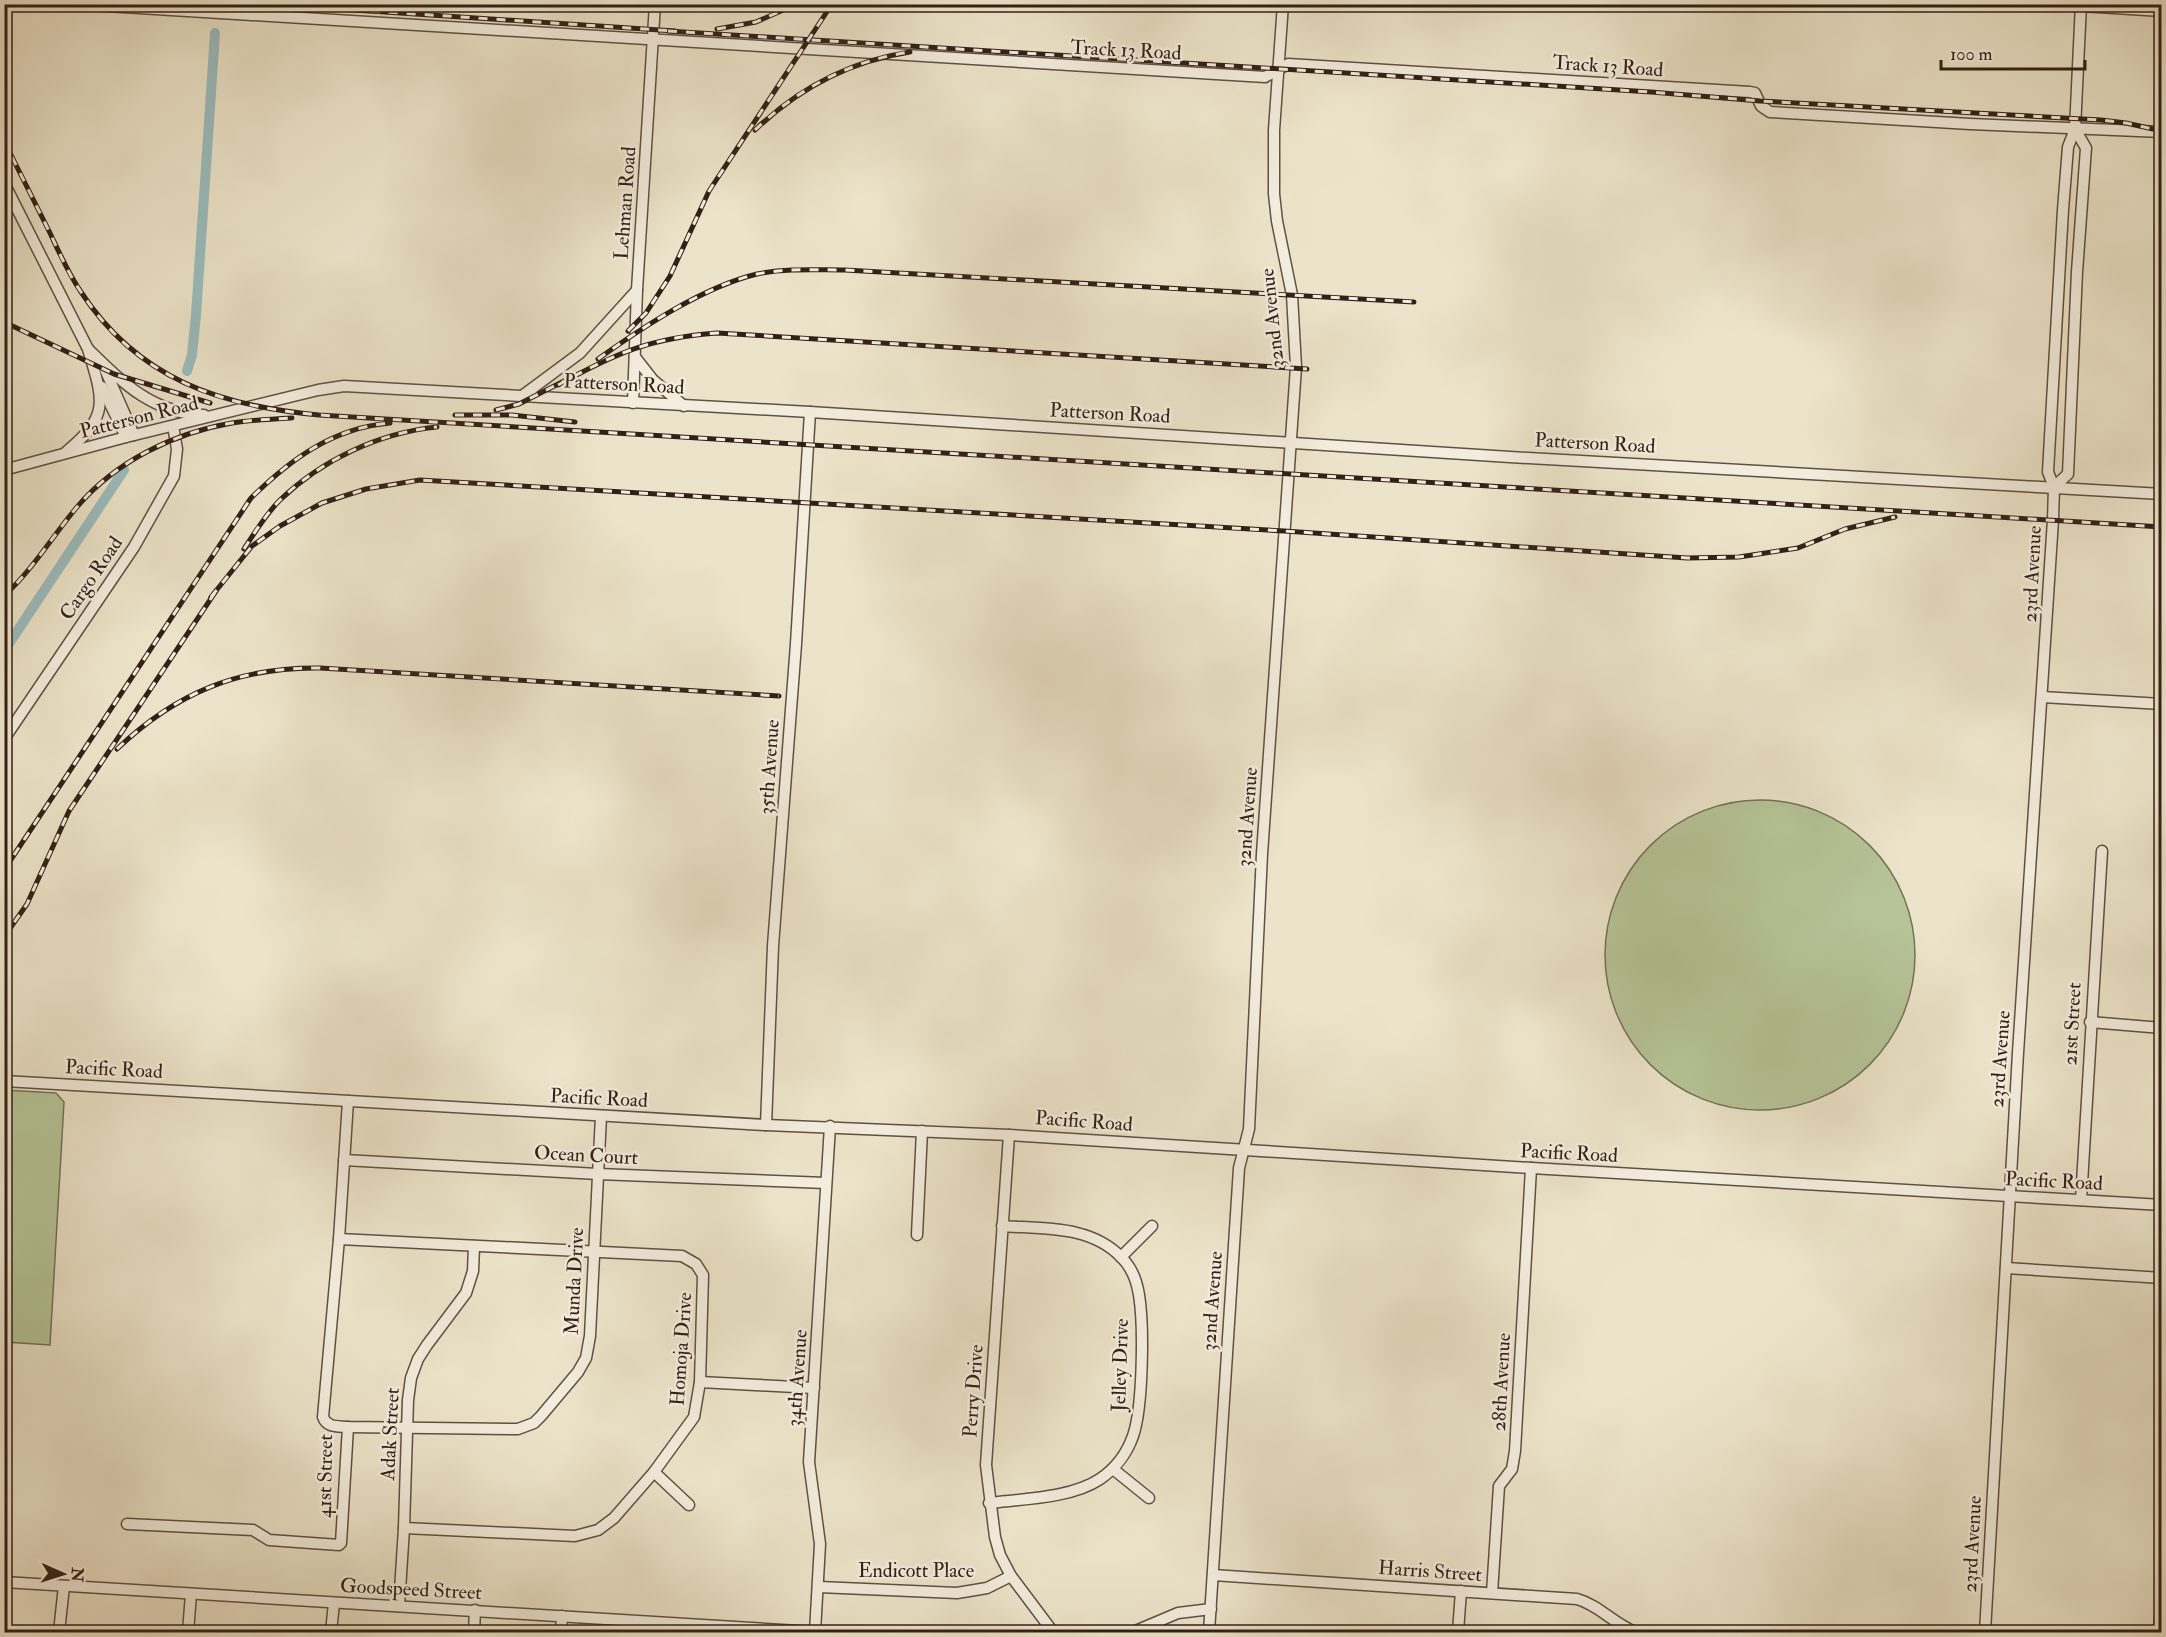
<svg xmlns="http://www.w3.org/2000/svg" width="2166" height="1637" font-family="'IM FELL Double Pica',serif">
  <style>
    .green { fill: #b6c598; stroke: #747258; stroke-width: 1.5 }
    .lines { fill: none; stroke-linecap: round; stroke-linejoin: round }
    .canal { stroke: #9bbdbe; stroke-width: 10 }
    .minor-casing { stroke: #605144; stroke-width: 13 }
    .minor { stroke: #f3eddd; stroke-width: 10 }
    .rail-casing { stroke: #322017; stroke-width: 5 }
    .rail { stroke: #f3eddd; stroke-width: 3; stroke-dasharray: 9; stroke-linecap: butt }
    .labels { text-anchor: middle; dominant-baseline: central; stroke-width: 5; stroke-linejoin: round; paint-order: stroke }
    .street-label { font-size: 20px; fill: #322017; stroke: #f3eddd }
  </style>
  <rect width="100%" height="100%" fill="#ece4ca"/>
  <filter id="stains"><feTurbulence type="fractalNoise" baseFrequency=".00333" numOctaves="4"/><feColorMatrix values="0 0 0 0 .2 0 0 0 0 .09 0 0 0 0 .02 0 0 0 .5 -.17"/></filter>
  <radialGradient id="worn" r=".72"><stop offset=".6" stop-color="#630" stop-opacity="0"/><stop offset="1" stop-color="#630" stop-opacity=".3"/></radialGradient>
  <g class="green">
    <circle cx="1760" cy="955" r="155"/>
    <polygon points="5,1090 56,1093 64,1102 50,1345 5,1342"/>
  </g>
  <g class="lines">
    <g class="canal">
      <polyline points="187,371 192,355 196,315 215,33"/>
      <polyline points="4,651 124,470"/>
    </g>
    <g class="minor-casing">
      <g id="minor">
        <polyline points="74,4 1265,77 1288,64 1750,92 1755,93 1761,106 1770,112 1970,124 2162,132"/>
        <polyline points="2081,6 2162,11"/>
        <path d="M4 183 88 349C103 400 111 415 66 452"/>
        <path d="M88 349C123 383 152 413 204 415"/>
        <polyline points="635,357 653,380 684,406"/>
        <polyline points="104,367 134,435"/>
        <polyline points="102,387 126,437"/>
        <polyline points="522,396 580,353 637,290"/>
        <polyline points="633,403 637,290 655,4"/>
        <polyline points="4,470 126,437 318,390 344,386 810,412 1510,457 2162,494"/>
        <polyline points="2054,487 2068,474 2077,272 2086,148 2075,129"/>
        <polyline points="2042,697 2162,704"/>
        <polyline points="4,739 134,547 174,476 177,449 173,426"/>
        <polyline points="2090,1022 2162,1028"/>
        <polyline points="4,1081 766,1125 1009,1135 1531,1168 2162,1205"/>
        <path d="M348 1101 339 1239 323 1417C327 1428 338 1426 348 1427L518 1429 534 1423 541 1416 578 1372 586 1358 590 1336 601 1116"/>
        <polyline points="766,1125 773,946 796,644 810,412"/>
        <polyline points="1009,1135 986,1465 995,1537 1000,1555 1011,1576 1053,1632"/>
        <polyline points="344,1160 598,1174 826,1183"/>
        <polyline points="2081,1200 2102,851"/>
        <polyline points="917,1235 922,1131"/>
        <polyline points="339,1239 682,1256 696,1264 703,1275 700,1382 694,1417 654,1472 614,1518 598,1530 575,1536 404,1528"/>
        <polyline points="1121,1257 1152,1226"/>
        <polyline points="2006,1268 2162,1278"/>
        <polyline points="700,1382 814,1388"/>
        <polyline points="1113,1469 1149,1498"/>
        <polyline points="654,1472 689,1505"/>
        <path d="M989 1503C1023 1499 1072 1498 1100 1479 1115 1469 1127 1453 1133 1436 1143 1407 1144 1326 1139 1295 1137 1282 1132 1268 1122 1258 1091 1225 1044 1229 1002 1226"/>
        <polyline points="127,1524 253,1530 269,1540 339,1545 341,1543 348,1427"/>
        <path d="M1213 1575 1577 1599C1599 1605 1614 1624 1635 1632"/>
        <polyline points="4,1582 815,1632"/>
        <polyline points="819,1587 957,1593 987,1588 1011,1576"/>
        <polyline points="1492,1593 1499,1486 1512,1469 1515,1451 1531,1168"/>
        <polyline points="399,1606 404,1528 408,1400 411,1378 418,1359 427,1345 466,1293 473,1271 474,1246"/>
        <polyline points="59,1632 64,1586"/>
        <polyline points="188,1632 191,1594"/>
        <polyline points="331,1632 334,1603"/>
        <polyline points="474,1632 475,1610"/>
        <polyline points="561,1632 562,1616"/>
        <polyline points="815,1632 820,1544 809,1462 830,1126"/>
        <polyline points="1133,1632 1178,1613 1211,1609"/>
        <polyline points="1209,1632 1239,1168 1249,1129 1262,854 1296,367 1292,295 1277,221 1274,194 1274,130 1283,4"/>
        <polyline points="1458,1632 1461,1591"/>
        <polyline points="1985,1632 2018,1053 2053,520 2054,487 2048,472 2063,210 2068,147 2075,129 2081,4"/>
        <polyline points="2159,1632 2162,1596"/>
      </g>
    </g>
    <use href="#minor" class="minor"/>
    <g class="rail-casing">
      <g id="rail">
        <polyline points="263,4 675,31"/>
        <polyline points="717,29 756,22 797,4"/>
        <polyline points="668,31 1651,92 1760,101 2101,120 2126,123 2162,131"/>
        <path d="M755 130C799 88 850 61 910 52"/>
        <path d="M4 141C19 171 34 201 49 231 59 252 68 273 81 292 138 379 220 406 319 415L2162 527"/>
        <polyline points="4,322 114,374 210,403"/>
        <polyline points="628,331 646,313 670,276 709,191 832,4"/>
        <path d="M598 359C643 327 703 287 757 274 786 268 816 270 845 270L1414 302"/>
        <path d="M558 385C616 353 650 338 717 333L1307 369"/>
        <polyline points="496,410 519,404 564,381"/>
        <polyline points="455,415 512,415 575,422"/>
        <path d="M244 549C255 532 266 514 280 500 322 460 378 433 437 427"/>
        <path d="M4 596C33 569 52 537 77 507 116 461 174 433 232 423 252 420 272 419 292 418"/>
        <polyline points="211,597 252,546 280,526 322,503 366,489 420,480 1284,531 1687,558 1739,557 1798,548 1845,529 1895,517"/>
        <path d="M117 749C176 693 238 667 320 668L779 696"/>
        <path d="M4 870 251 498C290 460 332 428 390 423"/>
        <polyline points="4,937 27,904 69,811 216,591"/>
      </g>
    </g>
    <use href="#rail" class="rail"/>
  </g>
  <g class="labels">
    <g class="street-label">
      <text transform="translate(1126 50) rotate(3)">Track 13 Road</text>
      <text transform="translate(1608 66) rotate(4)">Track 13 Road</text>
      <text transform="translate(625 203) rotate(-86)">Lehman Road</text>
      <text transform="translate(1272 318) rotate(-96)">32nd Avenue</text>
      <text transform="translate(624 384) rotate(3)">Patterson Road</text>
      <text transform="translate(1110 413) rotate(3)">Patterson Road</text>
      <text transform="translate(139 417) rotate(-14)">Patterson Road</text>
      <text transform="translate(1595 443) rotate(3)">Patterson Road</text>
      <text transform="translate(2032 574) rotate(-87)">23rd Avenue</text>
      <text transform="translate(91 578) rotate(-56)">Cargo Road</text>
      <text transform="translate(769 767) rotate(-86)">35th Avenue</text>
      <text transform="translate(1247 817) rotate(-86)">32nd Avenue</text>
      <text transform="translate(2072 1024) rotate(-87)">21st Street</text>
      <text transform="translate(2000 1059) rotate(-86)">23rd Avenue</text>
      <text transform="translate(114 1069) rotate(3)">Pacific Road</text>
      <text transform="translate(599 1098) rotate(3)">Pacific Road</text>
      <text transform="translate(1084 1121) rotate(4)">Pacific Road</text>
      <text transform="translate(1569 1153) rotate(3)">Pacific Road</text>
      <text transform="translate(586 1155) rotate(3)">Ocean Court</text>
      <text transform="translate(2054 1181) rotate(3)">Pacific Road</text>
      <text transform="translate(574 1281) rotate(-87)">Munda Drive</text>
      <text transform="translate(1212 1301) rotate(-86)">32nd Avenue</text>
      <text transform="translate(681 1349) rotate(-86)">Homoja Drive</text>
      <text transform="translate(1120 1365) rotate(-88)">Jelley Drive</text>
      <text transform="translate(797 1378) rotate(-86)">34th Avenue</text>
      <text transform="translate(1501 1382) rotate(-87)">28th Avenue</text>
      <text transform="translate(973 1391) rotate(-86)">Perry Drive</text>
      <text transform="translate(390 1434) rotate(-87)">Adak Street</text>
      <text transform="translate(325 1476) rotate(-89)">41st Street</text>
      <text transform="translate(1972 1544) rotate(-87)">23rd Avenue</text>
      <text x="916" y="1570">Endicott Place</text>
      <text transform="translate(1430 1571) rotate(4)">Harris Street</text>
      <text transform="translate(411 1589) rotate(3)">Goodspeed Street</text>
    </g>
  </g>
  <rect width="2166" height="1637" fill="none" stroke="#ece4ca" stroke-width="24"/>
  <rect x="6" y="6" width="2154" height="1625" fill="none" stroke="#322017" stroke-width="3"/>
  <rect x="12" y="12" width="2142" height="1613" fill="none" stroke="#322017" stroke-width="1.5"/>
  <g transform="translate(63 1574) rotate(93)" stroke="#f3eddd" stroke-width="4.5" paint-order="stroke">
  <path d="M0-4.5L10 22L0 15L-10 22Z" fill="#322017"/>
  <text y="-9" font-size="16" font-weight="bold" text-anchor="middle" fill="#322017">N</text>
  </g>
  <path d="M1941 60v9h144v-9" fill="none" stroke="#322017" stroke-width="3"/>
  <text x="1950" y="60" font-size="18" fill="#322017" stroke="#f3eddd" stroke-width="4.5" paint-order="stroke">100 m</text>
  <rect width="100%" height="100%" filter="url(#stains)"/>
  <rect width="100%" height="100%" fill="url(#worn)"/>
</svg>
